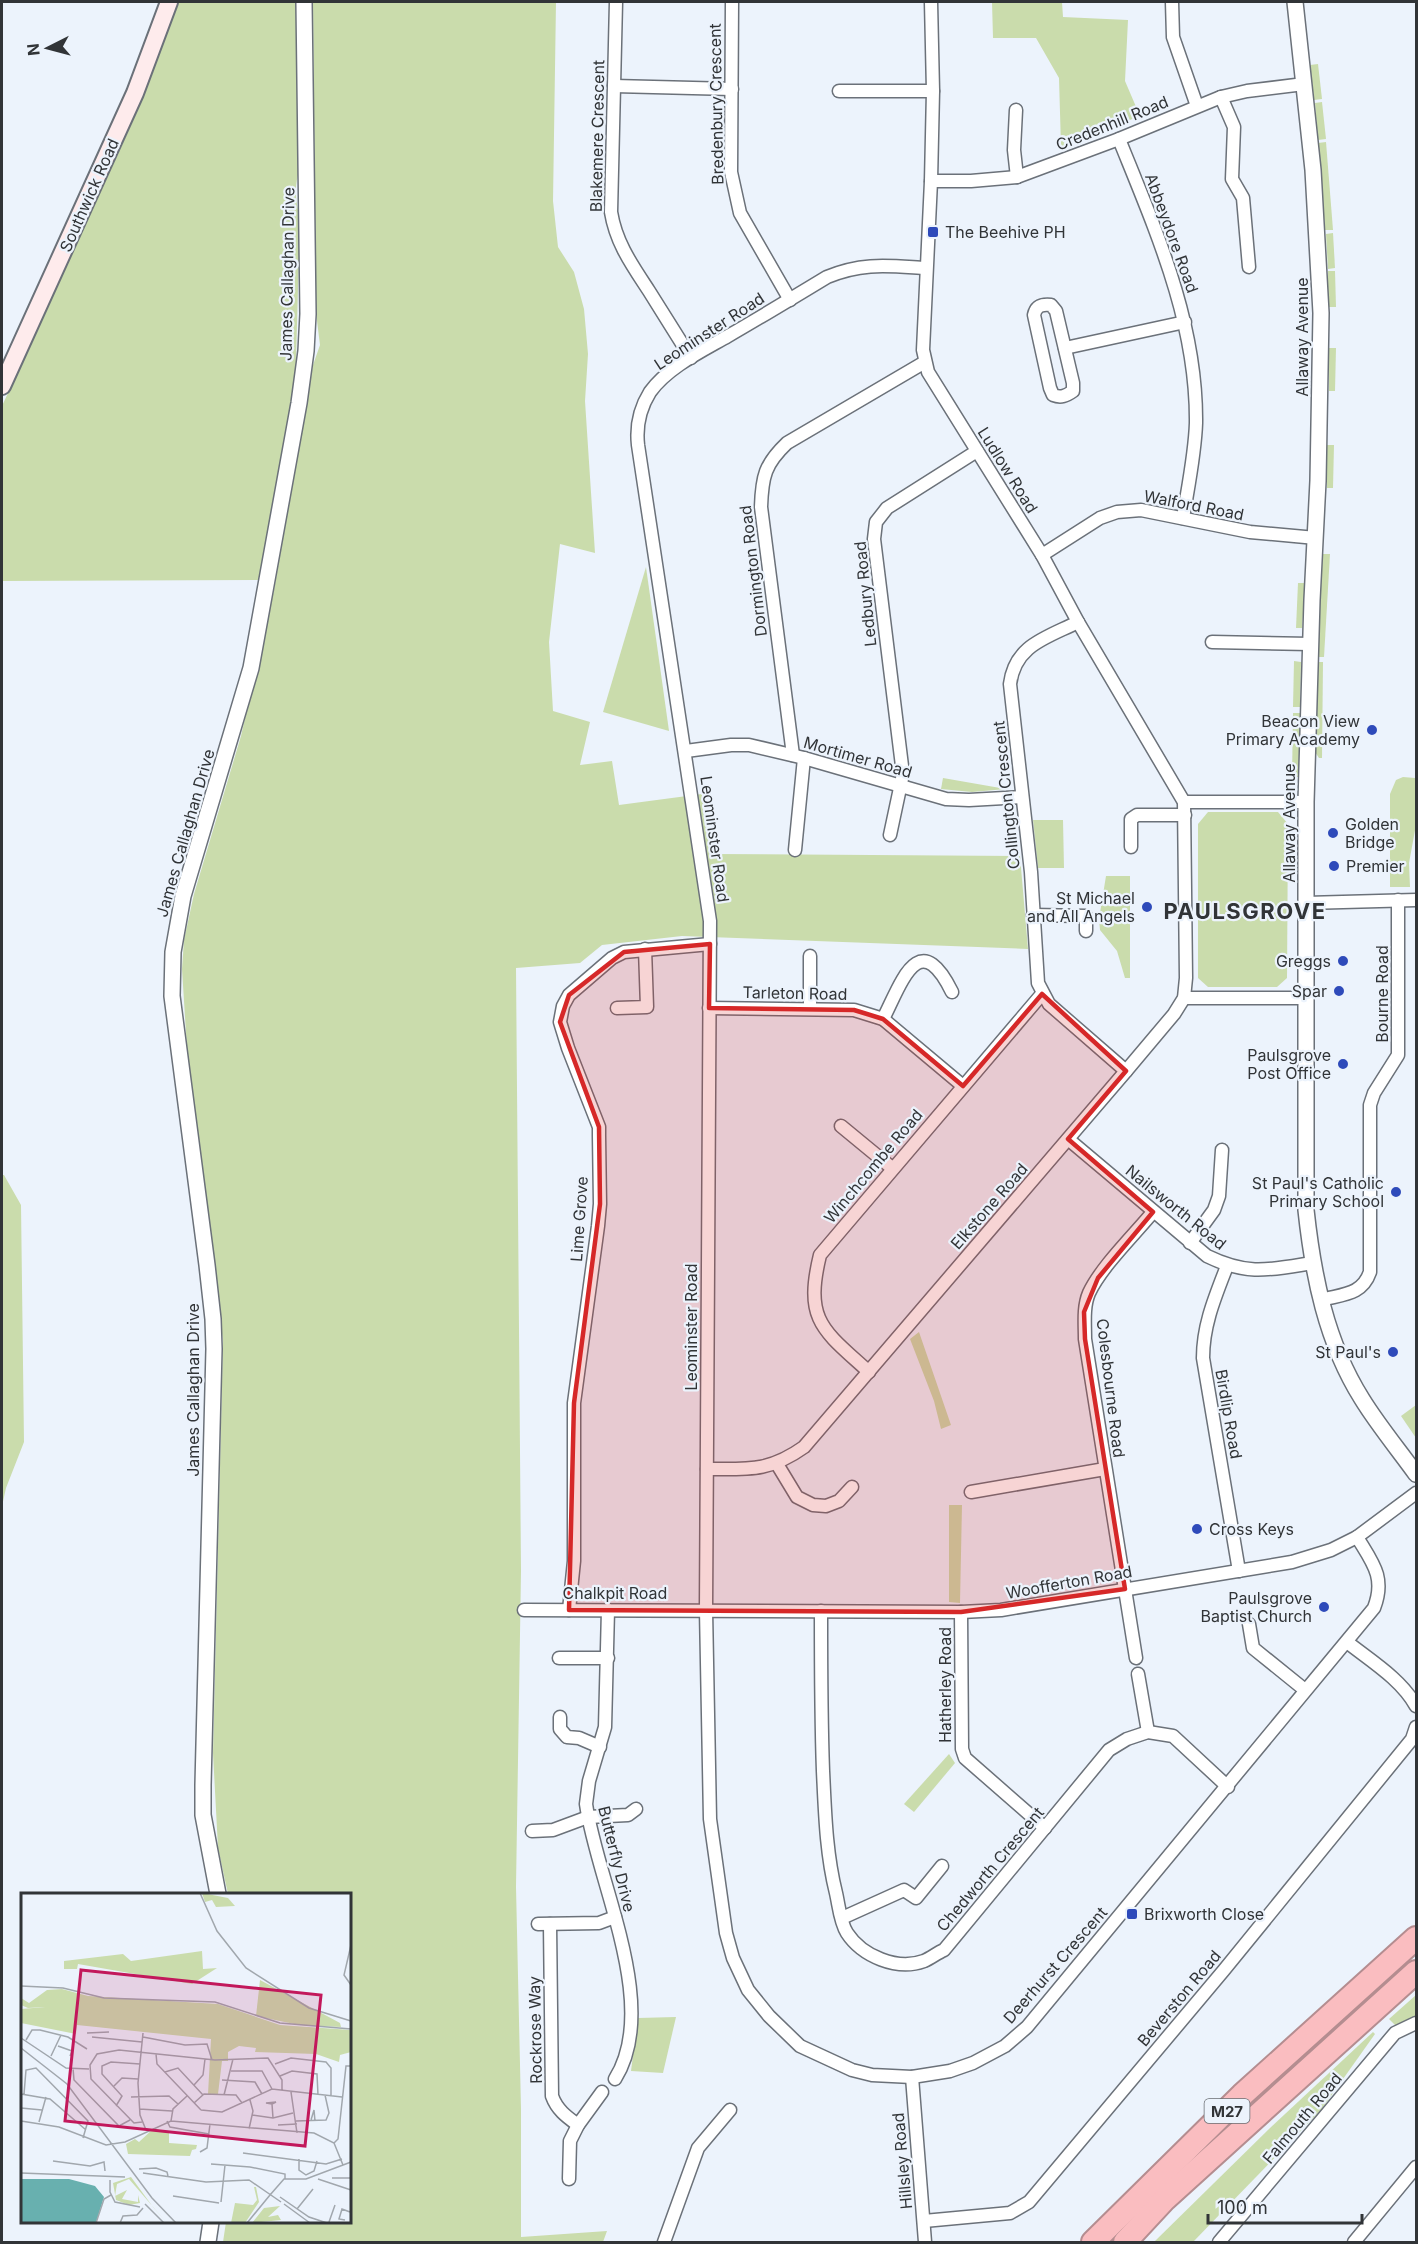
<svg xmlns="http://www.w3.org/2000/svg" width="1418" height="2244" font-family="Inter,sans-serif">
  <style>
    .green { fill: #cadcac }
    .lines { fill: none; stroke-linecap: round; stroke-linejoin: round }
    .minor-casing { stroke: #6b7179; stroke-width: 15 }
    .tertiary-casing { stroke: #6b7179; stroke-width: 18 }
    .secondary-casing { stroke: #6b7179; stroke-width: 20 }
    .motorway-casing { stroke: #b48d90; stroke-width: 26 }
    .minor { stroke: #fff; stroke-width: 12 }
    .tertiary { stroke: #fff; stroke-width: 15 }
    .secondary { stroke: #feebec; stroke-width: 16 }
    .motorway { stroke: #fabdc0; stroke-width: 22 }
    .marked { fill: #d62828; fill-opacity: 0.2; stroke: #d62828; stroke-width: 4.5; stroke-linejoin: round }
    .poi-dot { fill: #2e4aba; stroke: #ecf3fc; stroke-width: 2 }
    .labels { text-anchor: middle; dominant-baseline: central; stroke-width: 4.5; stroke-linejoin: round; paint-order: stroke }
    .shield { fill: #ecf3fc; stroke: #696d72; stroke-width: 1.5 }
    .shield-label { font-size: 15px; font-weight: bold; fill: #313437 }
    .street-label { font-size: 16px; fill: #313437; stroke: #ecf3fc }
    .poi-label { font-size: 16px; fill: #313437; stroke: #ecf3fc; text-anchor: end }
    .district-label { font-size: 22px; font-weight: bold; letter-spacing: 1.5px; fill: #313437; stroke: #ecf3fc }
    .inset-road { fill: none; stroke: #a1a7ad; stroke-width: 1.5 }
    .view { fill: #c2185b; fill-opacity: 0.15; stroke: #c2185b; stroke-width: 3 }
    .inset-edge { fill: none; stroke: #313437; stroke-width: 3 }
  </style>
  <rect width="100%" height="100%" fill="#ecf3fc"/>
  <g class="green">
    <path d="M175 2H297L300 168C294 186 295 199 300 218L295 395 261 580 2 581V406L126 136Z"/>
    <polygon points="313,2 556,2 553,201 558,247 574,272 584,309 588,354 585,401 595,553 560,544 549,642 553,711 590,722 580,765 612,761 619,805 702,794 711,854 1020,856 1028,949 682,936 602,945 580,963 516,968 521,1571 516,1887 521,2109 521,2237 607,2231 603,2242 223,2242 226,2222 350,2222 350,1894 228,1894 218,1848 213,1753 223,1341 187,1049 182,969 184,940 194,894 241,736 274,590 313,365 320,345 316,313"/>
    <polygon points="992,2 1062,2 1063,17 1128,20 1125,81 1140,116 1061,147 1059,78 1036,38 993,38"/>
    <polygon points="1318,64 1322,99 1314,100 1310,65"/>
    <polygon points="1322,102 1326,139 1318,140 1315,103"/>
    <polygon points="1326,142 1333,230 1325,230 1318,143"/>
    <polygon points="1333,233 1335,268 1328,269 1326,234"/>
    <polygon points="1328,271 1335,271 1336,307 1328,307"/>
    <polygon points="1329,348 1336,348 1335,391 1329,391"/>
    <polygon points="1327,445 1334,445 1333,488 1327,488"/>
    <polygon points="1322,554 1330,554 1324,657 1316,657"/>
    <polygon points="646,567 669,731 603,712"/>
    <polygon points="1298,583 1305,583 1302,628 1296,628"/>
    <polygon points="1294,661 1301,662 1300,707 1293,707"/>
    <polygon points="1316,662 1323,662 1322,758 1319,758 1315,752"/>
    <polygon points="1293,713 1300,713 1299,777 1292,777"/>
    <polygon points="1403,777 1415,778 1416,783 1416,825 1409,863 1410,887 1390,887 1390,794 1396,780"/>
    <polygon points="943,778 1006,789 972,792 941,789"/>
    <polygon points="1208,812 1278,812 1288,824 1287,978 1277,987 1208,987 1198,978 1198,824"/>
    <polygon points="1033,820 1063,820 1064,868 1038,868"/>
    <polygon points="1106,876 1130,876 1130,978 1125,978 1117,951 1100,930 1099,919"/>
    <polygon points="2,1175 4,1175 21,1205 24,1442 6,1488 2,1506"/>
    <polygon points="919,1332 951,1425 941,1429 934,1401 910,1339"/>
    <polygon points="1416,1405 1416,1438 1401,1416"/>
    <polygon points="949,1505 962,1505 960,1603 949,1602"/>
    <polygon points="949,1754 955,1763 914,1812 904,1804"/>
    <polygon points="1416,1995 1416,2019 1398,2028 1389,2019"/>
    <polygon points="676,2017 663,2073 631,2071 638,2018"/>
    <polygon points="1373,2032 1375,2034 1321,2110 1193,2242 1154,2242 1270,2128"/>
  </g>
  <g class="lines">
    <g class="minor-casing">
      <g id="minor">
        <path d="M616 2 611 212C616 243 632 265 649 291 663 313 677 336 691 358"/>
        <polyline points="732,2 731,172 740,213 790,300"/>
        <polyline points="1172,2 1173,37 1197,106"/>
        <polyline points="614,86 732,89"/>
        <polyline points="839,91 933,91"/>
        <polyline points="1221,97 1234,127 1232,179 1243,198 1249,267"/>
        <polyline points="1016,110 1014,150 1017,177"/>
        <path d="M1119 139C1156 231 1197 322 1196 423 1195 454 1188 487 1183 518"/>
        <polyline points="931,181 971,181 1017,177 1119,139 1221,97 1247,91 1304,84"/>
        <path d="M926 268C889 266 863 262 827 277 794 297 761 317 728 336 702 351 668 367 650 392 640 408 636 427 638 445L710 921 706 1610 710 1819 726 1933 733 1958 748 1990 769 2016 800 2046 852 2070 872 2075 912 2077 950 2071 973 2063 1005 2046 1027 2027 1374 1608C1386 1577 1372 1562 1357 1537"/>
        <path d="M1051 305 1056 311 1073 383V391C1066 396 1061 398 1053 395L1050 388 1034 315C1036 306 1041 304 1051 305Z"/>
        <polyline points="1065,348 1185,322"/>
        <polyline points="1042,555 1100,518 1117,512 1141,510 1250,532 1316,538"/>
        <path d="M1078 622C1046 638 1015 645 1010 684L1031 872 1038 983 1049 1004 1126 1071"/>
        <polyline points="1212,642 1310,644"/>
        <polyline points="686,751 731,745 749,745 804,758 946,799 969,800 1022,797"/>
        <path d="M793 755 761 507C762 476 765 464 787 443L925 362"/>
        <polyline points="1184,802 1306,802"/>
        <polyline points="890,835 903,774 874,539 876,522 887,508 977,451"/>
        <polyline points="1131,847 1131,819 1137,815 1185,815"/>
        <polyline points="795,850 804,758"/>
        <polyline points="1306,903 1416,900"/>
        <polyline points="1033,915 1086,916 1086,931"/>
        <polyline points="810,956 810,1008"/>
        <polyline points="1184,998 1306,998"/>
        <polyline points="617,1008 647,1007 645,949"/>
        <polyline points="709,1008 854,1010 883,1019 963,1086"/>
        <path d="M883 1019C901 984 919 925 952 992"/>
        <polyline points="841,1126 892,1168"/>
        <path d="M1068 1139 1207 1256C1248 1276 1269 1270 1312 1263"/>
        <polyline points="1190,1243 1214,1210 1219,1196 1222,1150"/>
        <path d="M1227 1266C1215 1297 1203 1325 1203 1358L1239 1571"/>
        <path d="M1321 1300C1343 1294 1362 1295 1370 1272V1105L1374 1093 1398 1055V900"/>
        <path d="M869 1372C823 1330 804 1321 820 1255L1042 994"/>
        <polyline points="777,1464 797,1497 813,1505 826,1506 839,1501 852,1487"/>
        <path d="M707 1469C748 1469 769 1472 804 1447L1126 1071 1174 1014 1184 998 1186 978 1184 802 1078 622 1042 555 928 372 923 350 931 181 933 91 931 2"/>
        <polyline points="971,1492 1105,1469"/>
        <polyline points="524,1610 961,1612 1001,1610 1292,1562 1331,1550 1357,1537 1416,1493"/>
        <polyline points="569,1610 574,1561 574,1403 598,1226 600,1204 599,1136 599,1127 568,1048 560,1022 563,1006 569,995 612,958 624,952 710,944"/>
        <path d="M608 1610 605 1727 589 1781 586 1804C597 1882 661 2006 615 2079"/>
        <path d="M821 1611C821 1664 821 1717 823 1771 825 1812 826 1853 836 1893 839 1906 840 1922 847 1933 862 1956 897 1971 924 1961 931 1958 937 1953 944 1950L1109 1750 1127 1739 1148 1732 1173 1736 1228 1787"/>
        <polyline points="961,1612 962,1749 965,1758 1045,1828"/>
        <polyline points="1249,1624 1253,1648 1305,1690"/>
        <path d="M1347 1642C1371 1661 1401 1679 1416 1706"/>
        <polyline points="559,1658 608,1658"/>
        <path d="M1136 1658 1085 1339C1085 1324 1083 1307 1089 1293 1101 1267 1134 1235 1153 1212"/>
        <polyline points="1138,1674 1148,1732"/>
        <polyline points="560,1717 560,1729 567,1737 579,1738 600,1747"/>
        <polyline points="532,1831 553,1830 588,1817 628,1815 636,1809"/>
        <polyline points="842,1918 904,1890 916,1898 942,1866"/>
        <polyline points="538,1924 599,1923 615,1917"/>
        <path d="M550 1924 552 2096C557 2110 567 2117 578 2125"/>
        <polyline points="912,2077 925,2242"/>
        <polyline points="569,2179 570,2141 578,2125 602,2092"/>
        <polyline points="924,2221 1010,2213 1029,2202 1224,1970 1412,1739 1416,1727"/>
        <polyline points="664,2242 698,2148 730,2110"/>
        <polyline points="1219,2242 1395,2033 1416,2023"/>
        <polyline points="1354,2242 1416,2167"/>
      </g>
    </g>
    <g class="tertiary-casing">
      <g id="tertiary">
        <path d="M1295 2 1313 170 1321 313 1318 481 1312 600 1306 802V1210C1313 1275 1326 1342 1362 1399 1378 1425 1398 1449 1416 1474"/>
        <polyline points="218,1894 203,1815 203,1785 214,1349 213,1319 207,1265 172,996 173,952 183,896 251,668 299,403 306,351 308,314 304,2"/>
        <polyline points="208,2242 211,2222"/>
      </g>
    </g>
    <g class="secondary-casing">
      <polyline id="secondary" points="2,386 135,93 169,2"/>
    </g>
    <g class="motorway-casing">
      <g id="motorway">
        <polyline points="1093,2242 1242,2095 1416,1938"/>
        <polyline points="1125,2242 1165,2199 1416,1972"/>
      </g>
    </g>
    <use href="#minor" class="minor"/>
    <use href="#tertiary" class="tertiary"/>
    <use href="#secondary" class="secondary"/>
    <use href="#motorway" class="motorway"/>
  </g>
  <path class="marked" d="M710 944 709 1008 854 1010 883 1019 963 1086 1042 994 1126 1071 1068 1139 1153 1212 1098 1278 1084 1312 1085 1339 1125 1589 961 1612 569 1610 574 1403 600 1204 599 1127 560 1022 569 995 624 952Z"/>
  <g class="poi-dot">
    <rect x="927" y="226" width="12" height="12" rx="3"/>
    <circle cx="1372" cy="730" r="6"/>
    <circle cx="1333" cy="833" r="6"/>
    <circle cx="1334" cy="866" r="6"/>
    <circle cx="1147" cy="907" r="6"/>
    <circle cx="1343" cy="961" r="6"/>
    <circle cx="1339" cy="991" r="6"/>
    <circle cx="1343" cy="1064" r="6"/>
    <circle cx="1396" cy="1192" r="6"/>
    <circle cx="1393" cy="1352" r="6"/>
    <circle cx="1197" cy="1529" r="6"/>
    <circle cx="1324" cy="1607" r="6"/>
    <rect x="1126" y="1908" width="12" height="12" rx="3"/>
  </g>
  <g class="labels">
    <rect class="shield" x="1204.5" y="2099" width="45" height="24" rx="4.5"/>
    <g class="shield-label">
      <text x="1227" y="2111">M27</text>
    </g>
    <g class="street-label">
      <text transform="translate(716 104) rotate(-91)">Bredenbury Crescent</text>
      <text transform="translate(1112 123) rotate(-22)">Credenhill Road</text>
      <text transform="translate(597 136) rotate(-89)">Blakemere Crescent</text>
      <text transform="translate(89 195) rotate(-66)">Southwick Road</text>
      <text transform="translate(1172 233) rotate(70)">Abbeydore Road</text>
      <text transform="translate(287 274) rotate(-89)">James Callaghan Drive</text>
      <text transform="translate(709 331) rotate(-33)">Leominster Road</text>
      <text transform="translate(1302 337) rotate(-90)">Allaway Avenue</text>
      <text transform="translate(1008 470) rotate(58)">Ludlow Road</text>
      <text transform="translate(1194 505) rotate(11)">Walford Road</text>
      <text transform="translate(753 571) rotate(-97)">Dormington Road</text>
      <text transform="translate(865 594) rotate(-96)">Ledbury Road</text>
      <text transform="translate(858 757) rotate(16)">Mortimer Road</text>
      <text transform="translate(1006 795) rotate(-96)">Collington Crescent</text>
      <text transform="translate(1289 823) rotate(-90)">Allaway Avenue</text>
      <text transform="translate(185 833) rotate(-74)">James Callaghan Drive</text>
      <text transform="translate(715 839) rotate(82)">Leominster Road</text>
      <text transform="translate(795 993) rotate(1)">Tarleton Road</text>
      <text transform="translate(1382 994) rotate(-90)">Bourne Road</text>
      <text transform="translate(873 1166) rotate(-50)">Winchcombe Road</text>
      <text transform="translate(989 1206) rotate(-49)">Elkstone Road</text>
      <text transform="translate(1176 1207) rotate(39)">Nailsworth Road</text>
      <text transform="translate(579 1219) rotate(-86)">Lime Grove</text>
      <text transform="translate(691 1327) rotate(-90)">Leominster Road</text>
      <text transform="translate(1111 1388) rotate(83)">Colesbourne Road</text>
      <text transform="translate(193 1390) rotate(-90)">James Callaghan Drive</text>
      <text transform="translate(1229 1414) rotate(80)">Birdlip Road</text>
      <text transform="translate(1069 1582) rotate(-10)">Woofferton Road</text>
      <text x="615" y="1593">Chalkpit Road</text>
      <text transform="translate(945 1685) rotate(-90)">Hatherley Road</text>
      <text transform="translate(617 1859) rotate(76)">Butterfly Drive</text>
      <text transform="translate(990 1869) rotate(-50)">Chedworth Crescent</text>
      <text transform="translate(1055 1965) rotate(-49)">Deerhurst Crescent</text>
      <text transform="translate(1179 1998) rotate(-50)">Beverston Road</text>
      <text transform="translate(535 2030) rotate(-91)">Rockrose Way</text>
      <text transform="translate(1302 2118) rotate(-50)">Falmouth Road</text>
      <text transform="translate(902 2161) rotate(-95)">Hillsley Road</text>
    </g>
    <g class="poi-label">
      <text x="945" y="232" text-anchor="start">The Beehive PH</text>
      <text x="1360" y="721">Beacon View<tspan x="1360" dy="18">Primary Academy</tspan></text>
      <text x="1345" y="824" text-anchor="start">Golden<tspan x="1345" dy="18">Bridge</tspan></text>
      <text x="1346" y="866" text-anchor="start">Premier</text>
      <text x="1135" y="898">St Michael<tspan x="1135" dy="18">and All Angels</tspan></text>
      <text x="1331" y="961">Greggs</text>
      <text x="1327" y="991">Spar</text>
      <text x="1331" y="1055">Paulsgrove<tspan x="1331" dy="18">Post Office</tspan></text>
      <text x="1384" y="1183">St Paul's Catholic<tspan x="1384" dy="18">Primary School</tspan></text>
      <text x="1381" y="1352">St Paul's</text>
      <text x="1209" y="1529" text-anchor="start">Cross Keys</text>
      <text x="1312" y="1598">Paulsgrove<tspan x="1312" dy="18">Baptist Church</tspan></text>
      <text x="1144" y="1914" text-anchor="start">Brixworth Close</text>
    </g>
    <g class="district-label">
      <text x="1245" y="911">PAULSGROVE</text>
    </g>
  </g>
  <g transform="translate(21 1893)">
    <rect width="330" height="330" fill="#ecf3fc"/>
    <path d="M181 0 207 5 214 13 195 14 191 7 184 9ZM181 58 182 76 196 75 171 91 57 71 56 76H43V68L102 61 110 68ZM239 87 319 130 320 134 278 132 235 123ZM41 96 67 103 197 111 259 132 330 137V159L319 162 318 169 295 161 234 159 235 155 218 153 207 159V168H201L197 201H187L190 146 56 132 55 141 0 130V116L24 114 7 115 0 112V105L8 110 26 97ZM133 235 148 240V250L176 252 175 256 171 257 169 263 107 261 105 251 114 246 118 249ZM110 284 132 314 146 330 108 286 96 291 94 303 106 297 101 306 117 309V302L119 310 108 312 95 307 92 290ZM233 294H235L238 309 224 330H210L214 310 232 312 236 307ZM259 313 247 324 257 322 260 327 231 330 243 315Z" fill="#cadcac"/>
    <path d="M0 286H48L74 293 83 304 75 330H0Z" fill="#68b0af"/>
    <path class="inset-road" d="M179 0 196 38 225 75 288 115 330 128M330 52 323 82 330 92M0 93 42 95 83 105 194 109 259 130 330 136M66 140 88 139M122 140 117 190 119 222 125 237M71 144 121 149M122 144 164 152 186 151 191 167M0 145 45 175 68 176M5 147 11 137H19L47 144 66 156M37 153 51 158 49 163M0 155 46 191 131 305 155 330M135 161 136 171 180 217M30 163 40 142M254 171 270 165 305 169 310 175V203M52 175 53 187 98 233 109 227M210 178H241L251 196M144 179 157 175 182 202M259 183 271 178 296 181 297 202M201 187 234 189 241 201M173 192 182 182 184 166M93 193 101 185 117 186M270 199 276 240M0 201 29 206 65 237M3 201 5 177 15 175 67 228 62 245M203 202 212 166M110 204 148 203 157 211M173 210 183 201 215 202 221 210M251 211 245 210 255 209 251 211 252 225M95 213 101 203 81 181V173L90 169 119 171M0 215 21 217M118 216 151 218M180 217 201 219 251 196 321 204M231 222 252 225 272 220M290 227 293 217 294 228M0 228 38 234 85 252 104 249 150 228 293 240 313 250 322 272M146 228 149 234 188 241M150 228 152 216 166 203M275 228 305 227 308 220 304 202M18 229 25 204M121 229 113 230 70 186 69 172 76 161 98 157 194 167 247 165 261 187V198M257 232 276 231M228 236 232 218 229 207M313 250 317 246 325 173H330M179 259 186 255 189 231M222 260 305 271 321 266M278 266V277L285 282 293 278 296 268M32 268 69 273 83 269 84 278M190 271 229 274 264 281V286M118 276 135 275 146 279 147 283M0 280 104 284M122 280 185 289 228 287 260 309M311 285H330M297 286 330 297M89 287V299L94 309 119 314M249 302 263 286H285L330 269M152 303 198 310M259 304 288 324 306 330M200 309 204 272M124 311 143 330M263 311 289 330M276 316 292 296M324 327 318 326 321 316 329 319M308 329 314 312M75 330 83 306 90 302M99 330 102 323 116 322 122 315M226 330 249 302"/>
    <path class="view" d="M60 77 300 102 284 253 44 228Z"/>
    <rect width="330" height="330" class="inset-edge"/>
  </g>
  <rect width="1418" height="2244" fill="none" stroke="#313437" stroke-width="6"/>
  <g transform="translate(48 48) rotate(264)" stroke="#ecf3fc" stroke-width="4.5" paint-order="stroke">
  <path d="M0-4.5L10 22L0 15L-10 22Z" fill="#313437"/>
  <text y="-9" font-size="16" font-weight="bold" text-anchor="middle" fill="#313437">N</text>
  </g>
  <path d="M1208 2214v9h154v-9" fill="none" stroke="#313437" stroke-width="3"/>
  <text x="1217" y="2214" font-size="18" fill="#313437" stroke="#ecf3fc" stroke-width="4.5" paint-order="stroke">100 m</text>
</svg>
